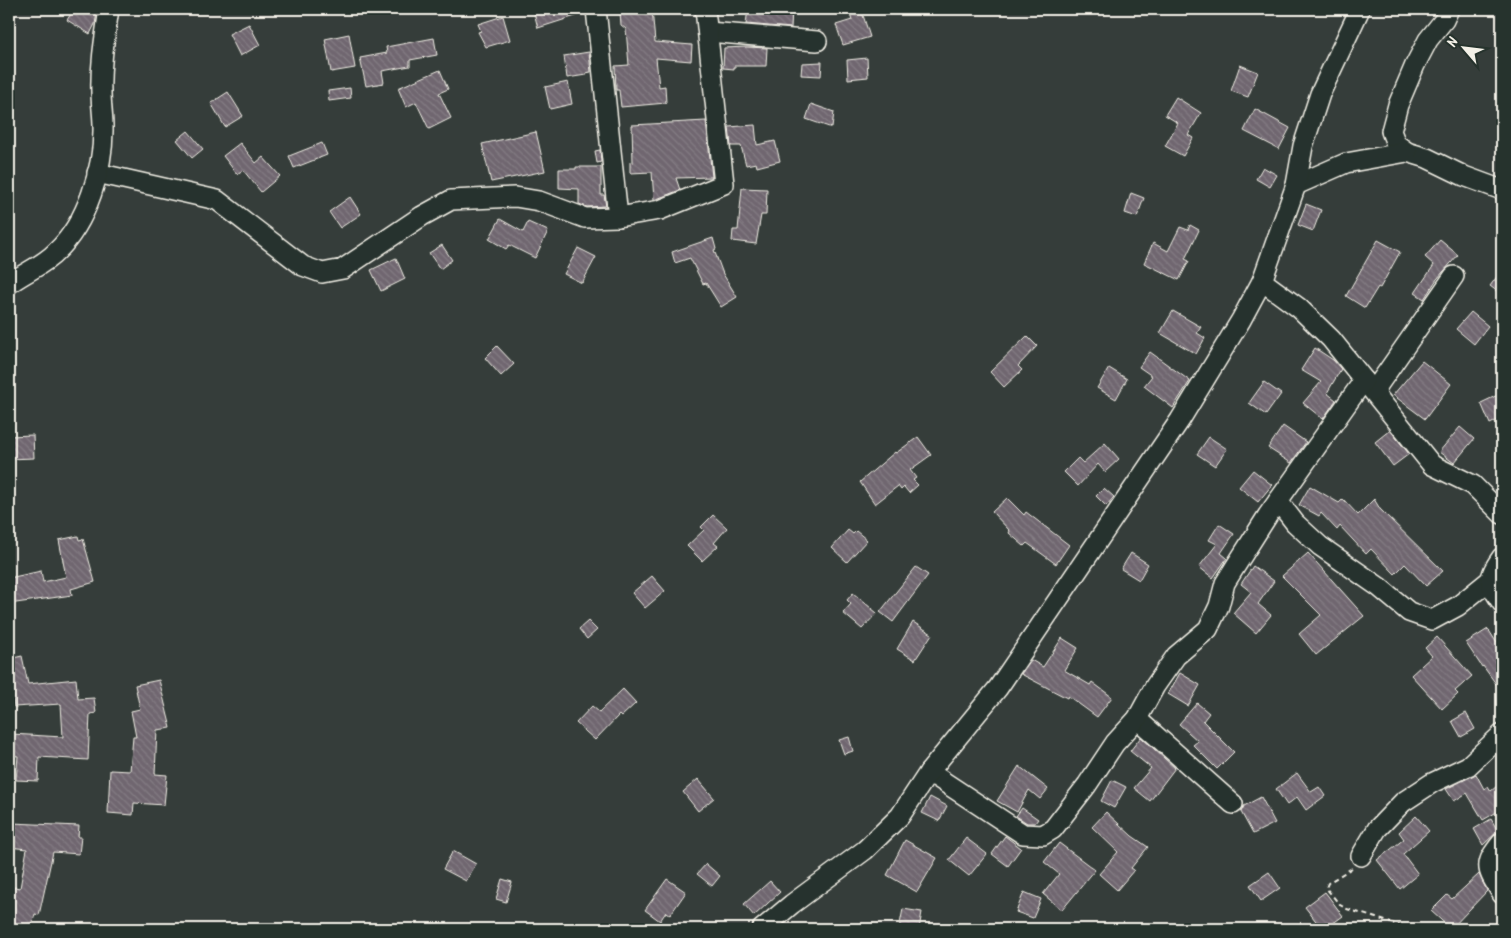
<svg xmlns="http://www.w3.org/2000/svg" width="1511" height="938" font-family="Kalam,sans-serif">
  <style>
    .building { fill: url(#building-back-hatch); stroke: #f4f1e8 }
    .lines { fill: none; stroke-linecap: round; stroke-linejoin: round }
    .minor-casing { stroke: #f4f1e8; stroke-width: 22 }
    .path { stroke: #f4f1e8; stroke-width: 2; stroke-dasharray: 5 4; stroke-linecap: butt }
    .minor { stroke: #26332d; stroke-width: 19 }
  </style>
  <defs>
    <pattern id="building-back-hatch" width="6" height="6" patternUnits="userSpaceOnUse" patternTransform="scale(1.25)"><rect width="6" height="6" fill="#6f666f"/><path d="M-1 5l2 2M0 0l6 6M5-1l2 2" fill="none" stroke="#847c84"/></pattern>
  </defs>
  <rect width="100%" height="100%" fill="#353d3a"/>
  <filter id="ink" filterUnits="userSpaceOnUse"><feTurbulence type="fractalNoise" baseFrequency=".02" numOctaves="2"/><feDisplacementMap in="SourceGraphic" scale="10" xChannelSelector="R" yChannelSelector="G"/><feConvolveMatrix kernelMatrix="1 2 1 2 8 2 1 2 1" color-interpolation-filters="sRGB"/></filter>
  <g filter="url(#ink)">
    <g class="building">
      <polygon points="74,9 90,9 97,13 95,24 90,34 67,20"/>
      <polygon points="533,9 585,9 585,13 538,28"/>
      <polygon points="622,9 652,9 655,42 692,45 691,61 656,58 659,87 665,86 666,103 621,107 619,90 616,90 615,66 629,65 626,29 621,25 620,12 622,12"/>
      <polygon points="748,9 792,9 791,28 746,24"/>
      <polygon points="849,9 861,9 870,37 843,45 836,25 852,20"/>
      <polygon points="503,16 510,40 486,47 478,32 481,31 478,24"/>
      <polygon points="249,24 260,45 240,56 229,34"/>
      <polygon points="349,34 355,68 331,72 325,39"/>
      <polygon points="434,38 437,55 410,60 410,66 382,71 384,83 366,86 360,58 387,53 386,47"/>
      <polygon points="747,47 767,48 766,66 734,66 734,69 723,68 724,48"/>
      <polygon points="589,52 591,72 586,73 586,75 567,78 564,56"/>
      <polygon points="867,58 868,77 848,79 847,60"/>
      <polygon points="822,62 821,76 801,75 802,63"/>
      <polygon points="1240,65 1258,72 1248,97 1231,91"/>
      <polygon points="440,70 448,89 439,93 451,118 429,129 416,102 406,107 398,88"/>
      <polygon points="568,82 572,104 550,109 545,87"/>
      <polygon points="350,88 351,98 329,101 328,91"/>
      <polygon points="228,92 243,116 225,127 211,103"/>
      <polygon points="1176,97 1201,113 1188,135 1193,138 1183,156 1165,146 1178,123 1165,115"/>
      <polygon points="811,104 834,112 832,128 806,119"/>
      <polygon points="1255,109 1290,128 1279,149 1244,131"/>
      <polygon points="706,121 712,177 676,178 680,190 654,200 652,172 630,173 630,162 633,162 632,125"/>
      <polygon points="755,125 757,145 775,141 780,161 757,167 756,163 746,165 741,146 731,146 729,127"/>
      <polygon points="188,131 203,149 192,158 177,140"/>
      <polygon points="536,132 545,171 491,182 482,144"/>
      <polygon points="240,143 256,163 263,157 280,176 261,192 243,170 237,174 223,156"/>
      <polygon points="322,143 327,155 294,168 289,156"/>
      <polygon points="600,150 601,162 597,163 595,151"/>
      <polygon points="576,167 601,167 601,195 604,195 606,206 587,207 579,204 579,189 559,188 559,169 576,169"/>
      <polygon points="1263,167 1277,175 1270,187 1256,179"/>
      <polygon points="742,188 767,189 766,215 761,215 756,244 732,241 733,230 738,230"/>
      <polygon points="1131,193 1144,198 1137,217 1125,213"/>
      <polygon points="350,197 361,214 340,228 329,212"/>
      <polygon points="1306,204 1321,210 1313,231 1298,225"/>
      <polygon points="500,219 523,232 528,222 548,231 535,258 509,245 506,249 489,239"/>
      <polygon points="1190,225 1199,230 1185,259 1189,261 1179,280 1144,263 1153,243 1168,251 1180,227 1188,230"/>
      <polygon points="713,238 716,249 714,250 723,274 737,297 721,307 706,283 703,284 690,258 675,263 672,252"/>
      <polygon points="1378,240 1400,252 1380,288 1378,287 1365,308 1346,296"/>
      <polygon points="1440,240 1458,255 1437,279 1424,299 1415,293 1434,265 1425,257"/>
      <polygon points="442,245 452,260 440,269 429,253"/>
      <polygon points="578,248 596,257 582,283 564,274"/>
      <polygon points="396,258 405,279 381,291 371,270"/>
      <polygon points="1502,270 1502,295 1490,286"/>
      <polygon points="1173,311 1201,327 1197,333 1205,338 1196,354 1160,333"/>
      <polygon points="1471,312 1488,326 1474,344 1456,329"/>
      <polygon points="1027,336 1037,346 1018,366 1022,370 1004,387 990,372"/>
      <polygon points="497,346 514,364 501,376 485,358"/>
      <polygon points="1315,348 1333,360 1341,369 1327,393 1336,400 1323,419 1303,403 1321,382 1301,370"/>
      <polygon points="1150,352 1190,381 1173,408 1144,386 1152,376 1139,367"/>
      <polygon points="1422,361 1451,384 1425,419 1393,395"/>
      <polygon points="1109,368 1127,379 1116,399 1097,388"/>
      <polygon points="1264,382 1281,394 1266,415 1249,403"/>
      <polygon points="1502,393 1502,418 1490,424 1481,403"/>
      <polygon points="1283,426 1306,442 1291,463 1268,448"/>
      <polygon points="1460,427 1474,439 1454,463 1439,452"/>
      <polygon points="1390,430 1409,454 1393,466 1375,442"/>
      <polygon points="33,435 34,458 9,459 9,436"/>
      <polygon points="918,437 931,455 910,470 916,478 913,480 918,485 909,493 904,487 901,490 898,486 875,504 860,482 895,452 896,453"/>
      <polygon points="1209,437 1227,449 1215,466 1197,454"/>
      <polygon points="1105,443 1119,459 1105,472 1098,464 1078,486 1064,472 1078,458 1083,463"/>
      <polygon points="1253,470 1272,485 1258,502 1239,487"/>
      <polygon points="1310,486 1339,503 1343,499 1358,515 1374,499 1380,509 1443,571 1426,586 1405,564 1395,574 1371,549 1366,554 1340,526 1337,530 1321,513 1319,516 1299,505"/>
      <polygon points="1104,488 1114,497 1106,506 1096,496"/>
      <polygon points="1007,498 1024,515 1026,512 1069,545 1056,564 1027,543 1024,546 1009,533 1010,531 992,512"/>
      <polygon points="713,515 727,528 714,543 718,546 702,561 687,546 704,530 701,527"/>
      <polygon points="1219,524 1234,534 1221,553 1227,558 1213,578 1199,567 1217,544 1209,540"/>
      <polygon points="848,530 853,534 856,531 867,540 847,562 832,548"/>
      <polygon points="78,536 79,540 83,539 95,582 71,589 72,595 9,604 9,578 41,571 43,582 66,577 59,540"/>
      <polygon points="1131,553 1148,564 1139,580 1121,569"/>
      <polygon points="1308,553 1364,616 1316,655 1299,634 1321,615 1282,576"/>
      <polygon points="1253,566 1274,581 1258,604 1271,615 1256,633 1233,613 1251,592 1241,584"/>
      <polygon points="916,567 928,575 893,622 880,612"/>
      <polygon points="652,576 665,591 645,608 632,593"/>
      <polygon points="853,593 877,613 862,629 843,613 851,604 847,600"/>
      <polygon points="588,621 597,630 587,639 579,629"/>
      <polygon points="913,622 932,634 915,660 897,649"/>
      <polygon points="1488,629 1502,651 1502,692 1483,666 1482,667 1466,643"/>
      <polygon points="1437,637 1472,676 1455,691 1458,694 1442,709 1411,675 1432,656 1425,648"/>
      <polygon points="1062,638 1078,648 1064,670 1090,685 1092,682 1112,697 1097,717 1068,696 1067,698 1021,674 1031,660 1043,667"/>
      <polygon points="22,656 28,684 76,679 78,699 94,698 96,713 90,714 88,760 39,757 38,781 16,780 18,756 9,755 11,734 63,737 61,704 14,707 11,680 9,681 9,659"/>
      <polygon points="1180,673 1200,685 1188,706 1168,694"/>
      <polygon points="159,680 171,728 157,730 155,774 167,775 164,805 134,803 133,815 108,813 110,770 130,771 133,737 136,737 131,711 140,709 135,685"/>
      <polygon points="623,689 636,703 621,717 619,715 595,740 576,723 592,706 599,712"/>
      <polygon points="1197,703 1209,713 1203,721 1234,752 1217,769 1193,745 1198,741 1179,724"/>
      <polygon points="1466,713 1475,729 1461,737 1452,721"/>
      <polygon points="849,737 853,751 844,754 839,740"/>
      <polygon points="1141,737 1175,768 1150,801 1134,788 1151,768 1130,751"/>
      <polygon points="1019,766 1048,789 1040,799 1029,790 1017,812 997,801"/>
      <polygon points="1297,773 1311,792 1319,787 1325,796 1306,810 1297,797 1287,805 1276,789"/>
      <polygon points="1476,774 1484,789 1488,786 1491,791 1502,782 1502,809 1483,820 1467,793 1454,801 1446,789"/>
      <polygon points="698,779 714,798 698,811 683,792"/>
      <polygon points="1112,780 1126,787 1114,808 1101,801"/>
      <polygon points="930,797 947,806 939,821 922,813"/>
      <polygon points="1261,797 1275,823 1253,834 1241,812 1244,806"/>
      <polygon points="1022,808 1038,819 1035,823 1027,823 1016,816"/>
      <polygon points="1106,812 1132,836 1148,847 1131,868 1134,870 1117,890 1099,874 1118,852 1092,827"/>
      <polygon points="1416,816 1429,831 1403,854 1418,874 1400,889 1377,860 1404,839 1399,832"/>
      <polygon points="1491,819 1498,831 1483,845 1474,829"/>
      <polygon points="12,823 79,826 78,837 81,837 79,854 53,852 39,915 35,914 31,929 9,929 12,909 9,908 14,887 20,888 27,849 9,847 9,828 11,829"/>
      <polygon points="1005,836 1021,848 1008,866 992,854"/>
      <polygon points="966,838 987,854 969,876 949,860"/>
      <polygon points="905,840 937,858 917,892 887,875"/>
      <polygon points="1059,843 1095,870 1062,910 1043,894 1059,874 1044,862"/>
      <polygon points="453,851 476,864 466,881 443,869"/>
      <polygon points="706,864 720,876 712,886 697,874"/>
      <polygon points="1269,872 1280,888 1261,901 1250,885"/>
      <polygon points="1479,874 1487,891 1451,929 1431,911 1447,895 1452,899"/>
      <polygon points="502,879 512,882 506,902 496,899"/>
      <polygon points="667,879 686,892 670,915 666,912 660,921 645,910"/>
      <polygon points="770,881 780,892 754,916 744,904"/>
      <polygon points="1024,892 1041,899 1033,918 1016,912"/>
      <polygon points="1325,892 1343,916 1325,929 1322,929 1305,907"/>
      <polygon points="903,909 922,912 919,929 899,929"/>
    </g>
    <g class="lines">
      <g class="minor-casing">
        <g id="minor">
          <polyline points="596,9 618,217"/>
          <polyline points="1449,9 1444,20 1428,40 1415,65 1398,105 1391,131 1396,144 1407,152 1427,158 1464,176 1502,190"/>
          <polyline points="708,32 817,41"/>
          <polyline points="97,173 217,200 303,266 322,273 343,269 422,216 451,200 515,197 539,201 585,218 618,217 660,210 724,184 705,9"/>
          <polyline points="1296,185 1346,163 1407,152"/>
          <polyline points="1262,281 1299,308 1331,339 1432,465 1473,485 1502,514"/>
          <path d="M9 284C23 273 44 265 56 252 87 223 104 168 103 126 103 115 101 104 101 92 100 64 105 36 109 9"/>
          <polyline points="1374,391 1454,276"/>
          <polyline points="1278,501 1295,523 1320,546 1379,587 1409,612 1432,620 1458,606 1490,580"/>
          <path d="M1502 557C1487 578 1488 583 1502 603"/>
          <polyline points="1137,719 1233,804"/>
          <polyline points="929,772 1023,834 1043,835 1053,829 1087,785 1115,743 1137,719 1155,686 1176,656 1208,629 1219,606 1225,583 1235,567 1268,515 1364,380"/>
          <path d="M1502 842C1482 866 1487 869 1502 894"/>
          <polyline points="1361,856 1377,829 1403,802 1432,783 1468,766 1502,734"/>
          <polyline points="762,929 792,904 865,850 900,816 929,772 998,688 1180,420 1241,320 1262,281 1296,185 1303,146 1320,94 1360,9"/>
        </g>
      </g>
      <polyline class="path" points="1352,868 1328,883 1326,888 1340,905 1347,909 1411,929"/>
      <use href="#minor" class="minor"/>
    </g>
  </g>
  <rect width="1511" height="938" fill="none" stroke="#26332d" stroke-width="30"/>
  <rect x="15" y="15" width="1481" height="908" fill="none" stroke="#f4f1e8" stroke-width="2" filter="url(#ink)"/>
  <g transform="translate(1464 48) rotate(298)" stroke="#26332d" stroke-width="4" paint-order="stroke">
  <path d="M0-4L9 19L0 12L-9 19Z" fill="#f4f1e8"/>
  <text y="-8" font-size="14" font-weight="bold" text-anchor="middle" fill="#f4f1e8">N</text>
  </g>
</svg>
